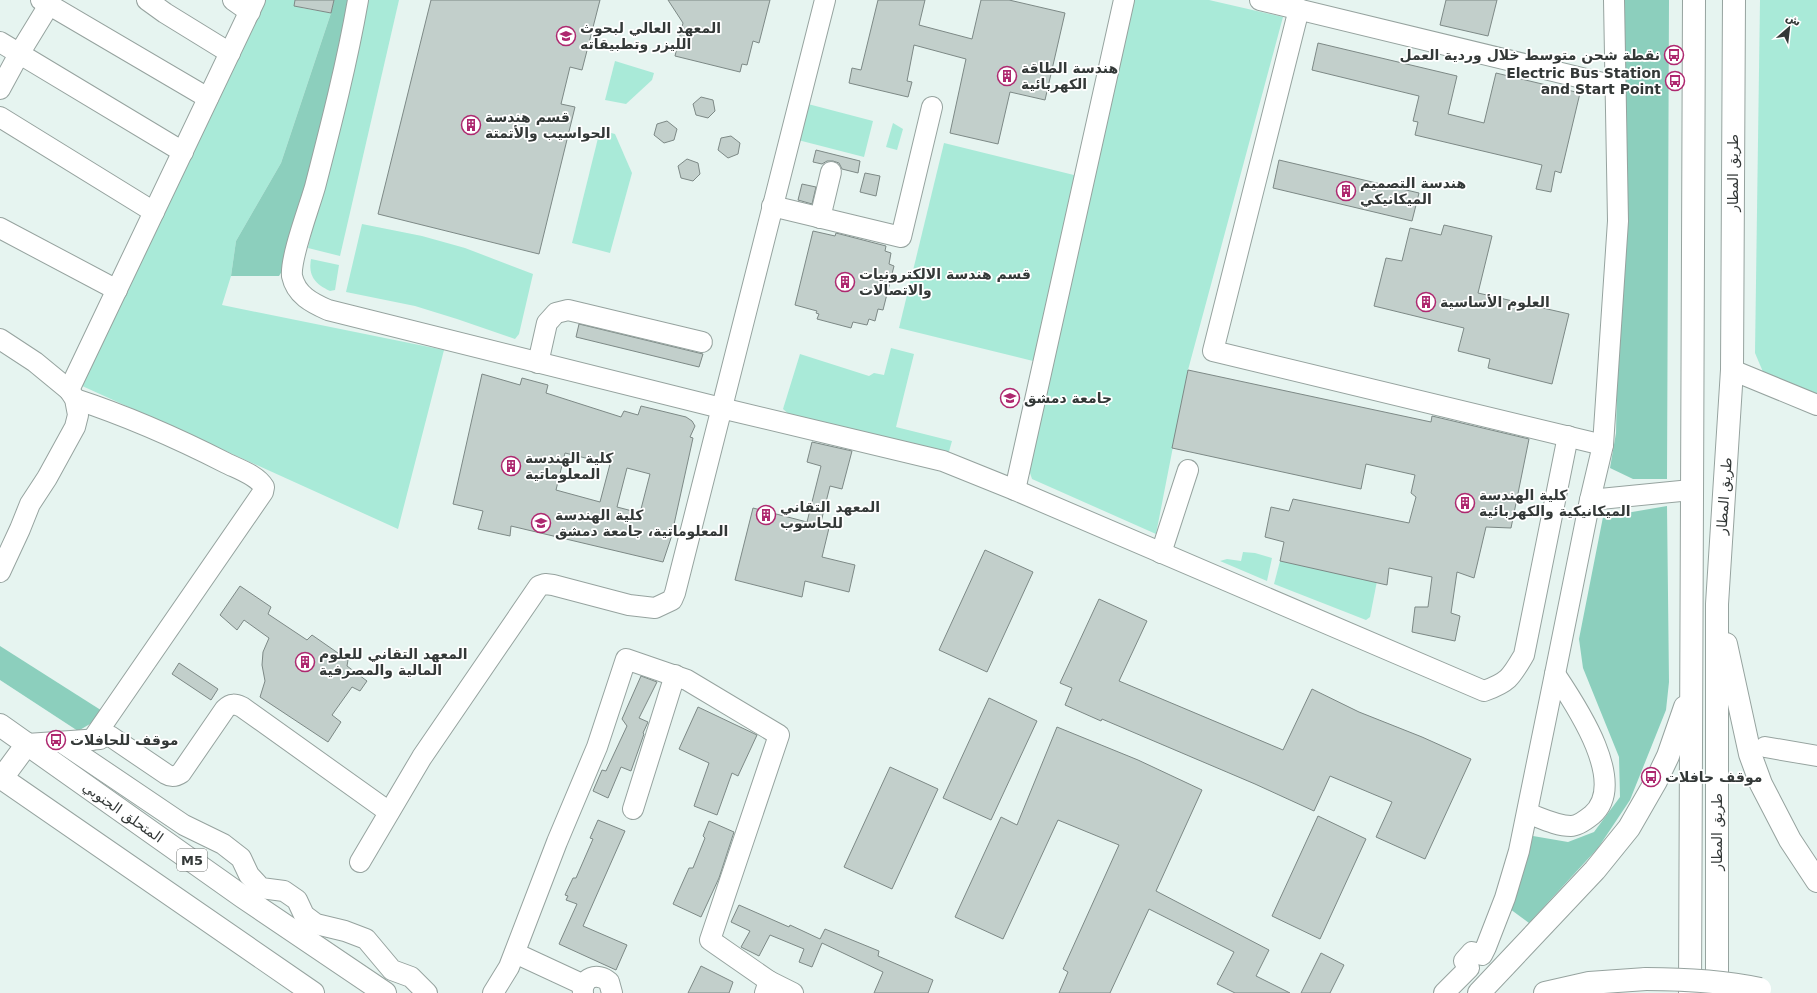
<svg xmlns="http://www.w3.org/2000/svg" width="1817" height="993" font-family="'DejaVu Sans','Noto Sans Arabic',sans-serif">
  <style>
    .green { fill: #a9ead8 }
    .forest { fill: #8ccfbd }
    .building { fill: #c2cfcb; stroke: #7d8986; fill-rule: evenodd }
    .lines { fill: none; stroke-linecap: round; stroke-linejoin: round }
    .minor-casing { stroke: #96a39f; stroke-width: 22 }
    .highway-casing { stroke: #96a39f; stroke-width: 24 }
    .minor { stroke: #fff; stroke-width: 20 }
    .highway { stroke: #fff; stroke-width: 22 }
    .highway-bridge-casing { stroke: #96a39f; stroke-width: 24; stroke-linecap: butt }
    .highway-bridge { stroke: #fff; stroke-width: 22 }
    .labels { text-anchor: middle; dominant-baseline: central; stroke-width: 3.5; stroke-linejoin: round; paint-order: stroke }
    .shield { fill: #fff; stroke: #707473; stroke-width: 1 }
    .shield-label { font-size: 13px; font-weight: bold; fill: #333837 }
    .poi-label { font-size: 14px; font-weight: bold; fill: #333837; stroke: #fff; text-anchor: start }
    .street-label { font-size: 14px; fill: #333837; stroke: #fff }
  </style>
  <rect width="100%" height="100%" fill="#e6f4f0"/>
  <g class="green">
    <polygon points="264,0 303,0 302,8 331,13 281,163 236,241 231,276 222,305 444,350 398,529 80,385"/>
    <polygon points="365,0 399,0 340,256 308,248"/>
    <polygon points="1129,0 1209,0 1283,17 1188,370 1156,534 1032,479 1027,464"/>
    <polygon points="1760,0 1817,0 1817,400 1766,379 1755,353"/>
    <polygon points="615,61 654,73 652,80 626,104 605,100"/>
    <polygon points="808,104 873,121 864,157 798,140"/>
    <polygon points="893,123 903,129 897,150 886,147"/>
    <polygon points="600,130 615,134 632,173 610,253 572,243"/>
    <polygon points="944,143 1078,176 1033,361 899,328"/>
    <polygon points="362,224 422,236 465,248 533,274 519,334 515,339 457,319 415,306 346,292"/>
    <path d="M311 259 339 265 335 290 330 291C315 284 308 276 311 259Z"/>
    <polygon points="891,348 914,354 896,427 952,441 948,455 792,417 783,409 800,354 869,376 874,373 884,375"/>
    <polygon points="1243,552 1255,553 1272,558 1267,581 1220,561 1227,559 1241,561"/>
    <polygon points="1280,561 1377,581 1370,617 1366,620 1274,584"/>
  </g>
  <g class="forest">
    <polygon points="334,0 351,0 287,263 279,276 231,276 236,241 281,163 331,13"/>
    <polygon points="1625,0 1669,0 1667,479 1633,479 1610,468 1616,433"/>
    <polygon points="1667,506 1669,682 1666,710 1630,800 1598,848 1529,923 1510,909 1533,836 1568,842 1594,832 1620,797 1619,757 1583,668 1579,639 1603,517"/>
    <polygon points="0,646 107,714 78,731 0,680"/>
  </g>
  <g class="building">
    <polygon points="295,0 334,0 331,13 294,6"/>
    <polygon points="431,0 600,0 582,70 570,67 561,104 575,107 539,254 378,214"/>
    <polygon points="668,0 770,0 759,43 753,41 747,65 742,64 740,72 675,56 683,23"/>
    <polygon points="878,0 925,0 919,25 972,39 981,0 1009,0 1065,13 1045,100 1010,92 998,144 950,133 966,59 914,45 907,81 912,82 908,97 849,83 852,68 861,70"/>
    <polygon points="1446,0 1497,0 1488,36 1440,25"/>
    <polygon points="1318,43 1457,76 1448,114 1484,123 1496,73 1580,93 1561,173 1555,171 1551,192 1536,189 1542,165 1415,135 1418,122 1413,121 1419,96 1312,70"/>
    <polygon points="701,97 713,100 715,111 708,118 696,115 693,104"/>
    <polygon points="667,121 677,129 674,140 664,143 654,135 657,124"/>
    <polygon points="731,136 740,143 738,154 728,158 718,150 721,138"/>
    <polygon points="816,150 860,161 858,173 842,169 839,163 833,161 827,161 822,164 813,162"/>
    <polygon points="687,159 698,163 700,174 693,181 681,178 678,166"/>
    <polygon points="1279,160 1419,193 1412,221 1273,188"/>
    <polygon points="865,173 880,176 876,196 860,192"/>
    <polygon points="802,184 816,187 812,204 798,200"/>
    <polygon points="1444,225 1492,236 1478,293 1569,314 1552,384 1488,368 1490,359 1458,351 1464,328 1374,306 1386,258 1402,261 1410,228 1441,235"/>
    <polygon points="813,231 835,236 836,233 886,246 885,251 891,253 889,264 894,266 883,310 878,309 875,321 869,319 867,325 853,322 851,328 817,319 819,314 816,313 817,311 795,305"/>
    <polygon points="579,324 703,354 699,367 576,337"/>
    <polygon points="1188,370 1431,422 1432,416 1529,439 1511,528 1486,527 1474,578 1457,572 1451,613 1460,616 1455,641 1412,632 1415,607 1428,607 1432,577 1389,568 1387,585 1280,561 1284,542 1265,537 1271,507 1289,511 1293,499 1409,523 1416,497 1411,493 1415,475 1366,464 1361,489 1172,448"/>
    <path d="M482 374 520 385 522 378 548 385 546 393 621 417 624 411 638 415 641 406 686 417 692 421 695 426 690 437 693 438 671 538 663 562 511 526 510 536 478 529 483 511 453 504ZM565 453 610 464 600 502 556 490ZM627 468 650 474 640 513 617 507Z"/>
    <polygon points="812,442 852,451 842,489 830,486 820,526 829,528 822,557 855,565 849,592 805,581 802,597 735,580 753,508 807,522 821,466 807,462"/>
    <polygon points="985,550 1033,572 987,672 939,650"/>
    <polygon points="240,586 271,607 268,614 307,640 312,635 348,660 347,666 367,681 360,691 352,687 332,715 341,722 328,742 260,697 265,681 262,665 263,652 269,638 244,620 237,630 220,615"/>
    <polygon points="1099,599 1147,621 1119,681 1283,750 1312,689 1359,712 1422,737 1471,759 1425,859 1376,837 1392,802 1330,776 1314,811 1255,784 1102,719 1101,721 1065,705 1072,688 1060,683"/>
    <polygon points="179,663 218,689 211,700 172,674"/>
    <polygon points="641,676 657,682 639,718 648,722 643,733 644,734 631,771 621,767 608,798 593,791 602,770 606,771 627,726 622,719"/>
    <polygon points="989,698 1037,721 991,820 943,798"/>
    <polygon points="698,707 757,735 738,776 732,773 717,815 694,806 709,763 679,749"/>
    <polygon points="1057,727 1138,760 1202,790 1156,891 1269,950 1256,976 1290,993 1235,993 1217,984 1234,952 1149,909 1110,993 1059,993 1068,972 1063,969 1119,845 1058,820 1003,939 955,917 1001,817 1017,825"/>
    <polygon points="890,767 938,789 892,889 844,867"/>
    <polygon points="1318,816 1366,839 1320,939 1272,916"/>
    <polygon points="598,820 625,831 583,926 627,945 616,970 559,944 577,904 566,900 568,896 565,895 573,878 576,878 593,839 590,838"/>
    <polygon points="709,821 734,832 719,878 701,917 673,904 689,868 693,868 705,838 703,836"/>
    <polygon points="739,905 789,927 790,925 820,939 825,929 879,951 878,956 933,980 928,993 874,993 883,972 822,943 812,967 799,962 804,949 770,935 759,956 741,947 750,931 731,922"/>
    <polygon points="1321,953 1344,965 1330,993 1301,993"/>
    <polygon points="701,966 733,982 729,993 688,993"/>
  </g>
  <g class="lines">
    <g class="minor-casing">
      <g id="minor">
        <polyline points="41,0 208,98"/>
        <polyline points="147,0 165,13 230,53"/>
        <polyline points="233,0 250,12"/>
        <path d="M358 0C347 63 331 125 315 187 309 208 290 258 292 276 296 295 312 303 328 310L721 408 943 461 1015 490 1484 691C1509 682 1511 677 1524 655L1568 436"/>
        <polyline points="1260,0 1615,86"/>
        <polyline points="1299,9 1213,351 1603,445"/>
        <polyline points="0,42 183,152"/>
        <polyline points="0,89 19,54 49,5"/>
        <polyline points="0,117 154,212"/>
        <polyline points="772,206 901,237 932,107"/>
        <polyline points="820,218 831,172"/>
        <polyline points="0,228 117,290"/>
        <polyline points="0,339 35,362 69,390 75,399 78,415 75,427 47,478 30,504 20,529 0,572"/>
        <polyline points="538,363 547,323 556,313 568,310 702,342"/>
        <polyline points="1732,370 1817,405"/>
        <polyline points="69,390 255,0"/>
        <path d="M75 399C127 416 177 438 226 463 238 469 257 475 264 487L263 492 92 740"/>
        <polyline points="1015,490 1124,0"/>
        <polyline points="1590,500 1603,445 1618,221 1614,0"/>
        <polyline points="1161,553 1188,470"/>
        <polyline points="1555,674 1590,500 1691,490"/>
        <polyline points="61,742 184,825 223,844 241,858 249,875 261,888 284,891 297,900 304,915 316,924 345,931 366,939 392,970 411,977 427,993"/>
        <path d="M27 744 100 739 104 736H110L166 774C171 777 175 777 181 773L225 709C231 703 235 704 242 707L389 812"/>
        <polyline points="1765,747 1817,756"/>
        <polyline points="633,809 675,675"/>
        <polyline points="360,862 422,757 539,586 545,584 553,585 629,605 655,608 672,600 675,593 825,0"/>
        <polyline points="515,953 584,985"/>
        <polyline points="769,981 793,993"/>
        <polyline points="493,993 509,967 557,842 597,747 626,659 687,680 779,735 710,940 769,981 765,993"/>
        <path d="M583 993C581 977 598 972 609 982L612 993"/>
        <path d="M1444 993 1469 968 1464 961 1472 952 1482 955 1486 947 1505 898 1519 851 1555 674C1575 704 1629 783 1592 815 1587 819 1578 826 1571 826 1556 826 1541 818 1527 813"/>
      </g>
    </g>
    <g class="highway-casing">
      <g id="highway">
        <polyline points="1726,644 1750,754 1761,784 1790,840 1817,881"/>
        <polyline points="0,725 243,897 385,993"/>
        <polyline points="0,777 313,993"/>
        <polyline points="2,778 27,744"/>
        <polyline points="1479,993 1595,870 1629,828 1656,781 1668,756 1685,707"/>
        <polyline points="1545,993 1589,983 1646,979"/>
        <polyline points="1690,993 1694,0"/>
        <polyline points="1717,993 1717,604 1732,370 1734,0"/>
      </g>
    </g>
    <use href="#minor" class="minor"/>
    <use href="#highway" class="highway"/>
    <g class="highway-bridge-casing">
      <path id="highway-bridge" d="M1646 979C1685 979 1722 981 1760 989"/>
    </g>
    <use href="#highway-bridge" class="highway-bridge"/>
  </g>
  <defs>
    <g id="university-ring" transform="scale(1)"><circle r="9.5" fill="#fff" stroke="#ae286f" stroke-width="1.5"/><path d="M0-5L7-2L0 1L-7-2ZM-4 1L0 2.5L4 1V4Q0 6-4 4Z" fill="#ae286f"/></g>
    <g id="bus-ring" transform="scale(1)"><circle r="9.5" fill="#fff" stroke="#ae286f" stroke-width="1.5"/><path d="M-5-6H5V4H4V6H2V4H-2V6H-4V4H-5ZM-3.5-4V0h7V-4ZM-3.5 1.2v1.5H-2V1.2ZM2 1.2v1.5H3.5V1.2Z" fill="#ae286f"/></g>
    <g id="building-ring" transform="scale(1)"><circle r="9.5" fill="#fff" stroke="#ae286f" stroke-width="1.5"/><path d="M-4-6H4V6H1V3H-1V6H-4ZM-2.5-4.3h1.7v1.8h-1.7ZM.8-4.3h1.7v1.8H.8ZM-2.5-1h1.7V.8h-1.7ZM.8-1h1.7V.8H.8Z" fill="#ae286f"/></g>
  </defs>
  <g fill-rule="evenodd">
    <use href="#university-ring" x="566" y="36"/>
    <use href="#bus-ring" x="1674" y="55"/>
    <use href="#building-ring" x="1007" y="76"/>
    <use href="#bus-ring" x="1675" y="81"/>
    <use href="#building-ring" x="471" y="125"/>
    <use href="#building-ring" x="1346" y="191"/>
    <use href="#building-ring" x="845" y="282"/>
    <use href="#building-ring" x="1426" y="302"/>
    <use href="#university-ring" x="1010" y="398"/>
    <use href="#building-ring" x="511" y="466"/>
    <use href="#building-ring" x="1465" y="503"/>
    <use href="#building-ring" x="766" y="515"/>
    <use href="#university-ring" x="541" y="523"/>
    <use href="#building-ring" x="305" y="662"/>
    <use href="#bus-ring" x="56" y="740"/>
    <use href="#bus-ring" x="1651" y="777"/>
  </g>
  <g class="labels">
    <rect class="shield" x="177" y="849" width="30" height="22" rx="3"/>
    <g class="shield-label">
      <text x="192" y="860">M5</text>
    </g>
    <g class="poi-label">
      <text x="580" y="28">المعهد العالي لبحوث<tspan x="580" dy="16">الليزر وتطبيقاته</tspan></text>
      <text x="1660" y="55" text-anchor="end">نقطة شحن متوسط خلال وردية العمل</text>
      <text x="1021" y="68">هندسة الطاقة<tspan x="1021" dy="16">الكهربائية</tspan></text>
      <text x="1661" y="73" text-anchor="end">Electric Bus Station<tspan x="1661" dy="16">and Start Point</tspan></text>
      <text x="485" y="117">قسم هندسة<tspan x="485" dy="16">الحواسيب والأتمتة</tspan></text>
      <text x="1360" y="183">هندسة التصميم<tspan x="1360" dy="16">الميكانيكي</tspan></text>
      <text x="859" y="274">قسم هندسة الالكترونيات<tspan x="859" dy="16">والاتصالات</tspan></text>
      <text x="1440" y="302">العلوم الأساسية</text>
      <text x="1024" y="398">جامعة دمشق</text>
      <text x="525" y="458">كلية الهندسة<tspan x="525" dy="16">المعلوماتية</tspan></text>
      <text x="1479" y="495">كلية الهندسة<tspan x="1479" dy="16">الميكانيكية والكهربائية</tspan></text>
      <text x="780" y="507">المعهد التقاني<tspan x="780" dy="16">للحاسوب</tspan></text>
      <text x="555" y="515">كلية الهندسة<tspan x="555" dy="16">المعلوماتية، جامعة دمشق</tspan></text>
      <text x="319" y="654">المعهد التقاني للعلوم<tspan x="319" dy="16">المالية والمصرفية</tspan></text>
      <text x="70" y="740">موقف للحافلات</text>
      <text x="1665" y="777">موقف حافلات</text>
    </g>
    <g class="street-label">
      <text transform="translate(1733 173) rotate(-90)">طريق المطار</text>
      <text transform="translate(1724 496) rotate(-86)">طريق المطار</text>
      <text transform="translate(123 812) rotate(35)">المتحلق الجنوبي</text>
      <text transform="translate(1717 832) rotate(-90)">طريق المطار</text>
    </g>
  </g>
  <g transform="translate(1789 28) rotate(28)" stroke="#ffffff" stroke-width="3" paint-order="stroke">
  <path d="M0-3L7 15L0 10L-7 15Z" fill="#333837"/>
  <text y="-6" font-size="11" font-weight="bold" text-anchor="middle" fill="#333837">ش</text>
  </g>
</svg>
